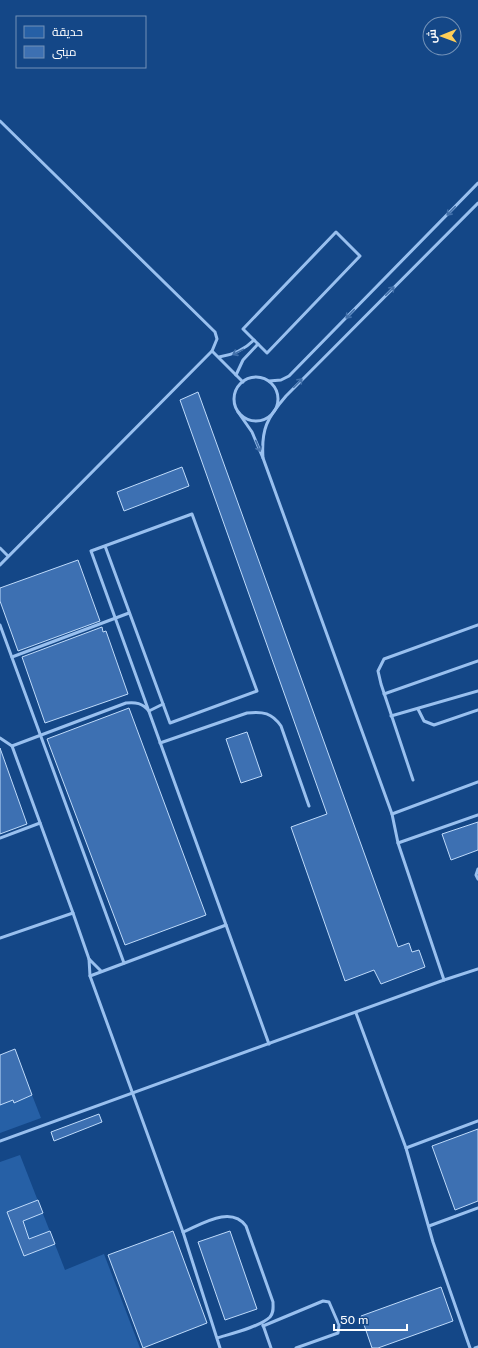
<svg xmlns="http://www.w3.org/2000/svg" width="478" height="1348" font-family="'Public Sans',Cairo,sans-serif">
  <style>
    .green { fill: #2660a6 }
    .building { fill: #3d70b2; stroke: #bfdbfb }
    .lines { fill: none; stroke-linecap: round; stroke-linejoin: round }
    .service { stroke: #99c0ef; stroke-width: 3 }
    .oneway { stroke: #4371ab }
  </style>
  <rect width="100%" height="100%" fill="#144787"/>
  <g class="green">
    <polygon points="0,1066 14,1102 32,1095 41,1118 0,1133"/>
    <polygon points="20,1155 65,1270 104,1254 140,1348 0,1348 0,1162"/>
  </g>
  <g class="building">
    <polygon points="198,392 398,947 409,943 412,952 419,950 425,967 381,984 374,970 345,981 291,827 327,814 180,400"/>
    <polygon points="182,467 189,486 124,511 117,492"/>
    <polygon points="78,560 100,621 18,651 0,601 0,588"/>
    <polygon points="102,627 103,632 106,631 128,694 45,723 22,657"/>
    <polygon points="129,708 206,915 125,945 47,739"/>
    <polygon points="247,732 262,776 241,783 226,739"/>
    <polygon points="0,748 27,824 0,834"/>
    <polygon points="478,822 478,850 451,860 442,834"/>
    <polygon points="15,1049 32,1095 14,1103 13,1100 0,1105 0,1055"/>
    <polygon points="99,1114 102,1122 54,1141 51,1132"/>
    <polygon points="478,1129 478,1201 455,1210 432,1146"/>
    <polygon points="38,1200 43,1213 23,1221 29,1239 50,1231 55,1244 24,1256 7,1212"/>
    <polygon points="173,1231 207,1323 143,1348 108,1255"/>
    <polygon points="230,1231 257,1309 225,1320 198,1242"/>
    <polygon points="441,1287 453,1321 378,1348 372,1348 361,1316"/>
  </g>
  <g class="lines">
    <g class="service">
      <polyline points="0,121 215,332 217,339 212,351 0,565"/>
      <polygon points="336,232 360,256 267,353 243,329"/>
      <polyline points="212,351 243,382"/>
      <path d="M219 357C233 355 244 350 254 340"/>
      <polyline points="236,375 243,360 258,344"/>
      <circle cx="256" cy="399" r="22"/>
      <polyline points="269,381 281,380 289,376 478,183"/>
      <path d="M238 412 252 432 263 458C261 429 267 418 286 396L478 203"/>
      <polyline points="105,546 170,723 257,691 192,514 91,551 269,1044"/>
      <polyline points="0,548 8,556"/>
      <polyline points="0,625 124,963"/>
      <polyline points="12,657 129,613"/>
      <polyline points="384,694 478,661"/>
      <polyline points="418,709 424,721 434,725 478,710"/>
      <polyline points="391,716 478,691"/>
      <path d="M0 738 12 746 126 703C136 702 142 703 149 711L163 704"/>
      <path d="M160 743 247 713C263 711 272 713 281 726L309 806"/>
      <polyline points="12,746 73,913"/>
      <polyline points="413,780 381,684 378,671 384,659 478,625"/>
      <polyline points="392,814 478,782"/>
      <polyline points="0,838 40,823"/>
      <polyline points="398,843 478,815"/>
      <polyline points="478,869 476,875 478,879"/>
      <polyline points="0,938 73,913 89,959"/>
      <polyline points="90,976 89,959 101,971"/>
      <polyline points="444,980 478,969"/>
      <polyline points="356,1013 406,1148 433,1242 470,1348"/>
      <polyline points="0,1141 444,980 398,843 392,814 263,458"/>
      <polyline points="406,1148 478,1121"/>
      <polyline points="429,1226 478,1208"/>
      <polyline points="183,1232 90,976 226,925"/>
      <polyline points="263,1325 271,1348"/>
      <polyline points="263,1326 323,1301 329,1302 339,1325 338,1333 296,1348"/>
      <path d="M217 1338C230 1334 260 1327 270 1317 274 1312 273 1308 273 1302L246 1226C231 1205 202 1224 183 1232L220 1348"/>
      <polyline points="475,1348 478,1347"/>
    </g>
  </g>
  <defs><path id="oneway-shaft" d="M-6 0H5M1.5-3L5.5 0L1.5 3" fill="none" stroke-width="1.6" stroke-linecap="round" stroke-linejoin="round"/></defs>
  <g class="oneway">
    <use href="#oneway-shaft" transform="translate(451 211) rotate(134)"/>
    <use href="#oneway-shaft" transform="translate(390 291) rotate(-45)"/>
    <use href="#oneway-shaft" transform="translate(350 314) rotate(134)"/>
    <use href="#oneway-shaft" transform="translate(238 352) rotate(154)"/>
    <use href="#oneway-shaft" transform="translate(298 383) rotate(-45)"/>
    <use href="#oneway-shaft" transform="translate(258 446) rotate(67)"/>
  </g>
  <rect x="16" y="16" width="130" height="52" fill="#144787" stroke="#7291b7"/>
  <rect x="24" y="26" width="20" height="12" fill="#2660a6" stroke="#7291b7"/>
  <text x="52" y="36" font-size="12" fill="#ffffff">حديقة</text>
  <rect x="24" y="46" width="20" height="12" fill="#3d70b2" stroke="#7291b7"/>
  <text x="52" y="56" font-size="12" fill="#ffffff">مبنى</text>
  <g transform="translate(442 36) rotate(269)"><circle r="19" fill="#144787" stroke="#7291b7"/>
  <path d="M0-3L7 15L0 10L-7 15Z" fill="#ffce57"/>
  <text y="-6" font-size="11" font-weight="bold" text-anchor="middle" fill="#ffffff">ش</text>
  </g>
  <path d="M334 1324v6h73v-6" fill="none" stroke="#ffffff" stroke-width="2"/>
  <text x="340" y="1324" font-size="12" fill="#ffffff" stroke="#144787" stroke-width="3" paint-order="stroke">50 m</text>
</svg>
